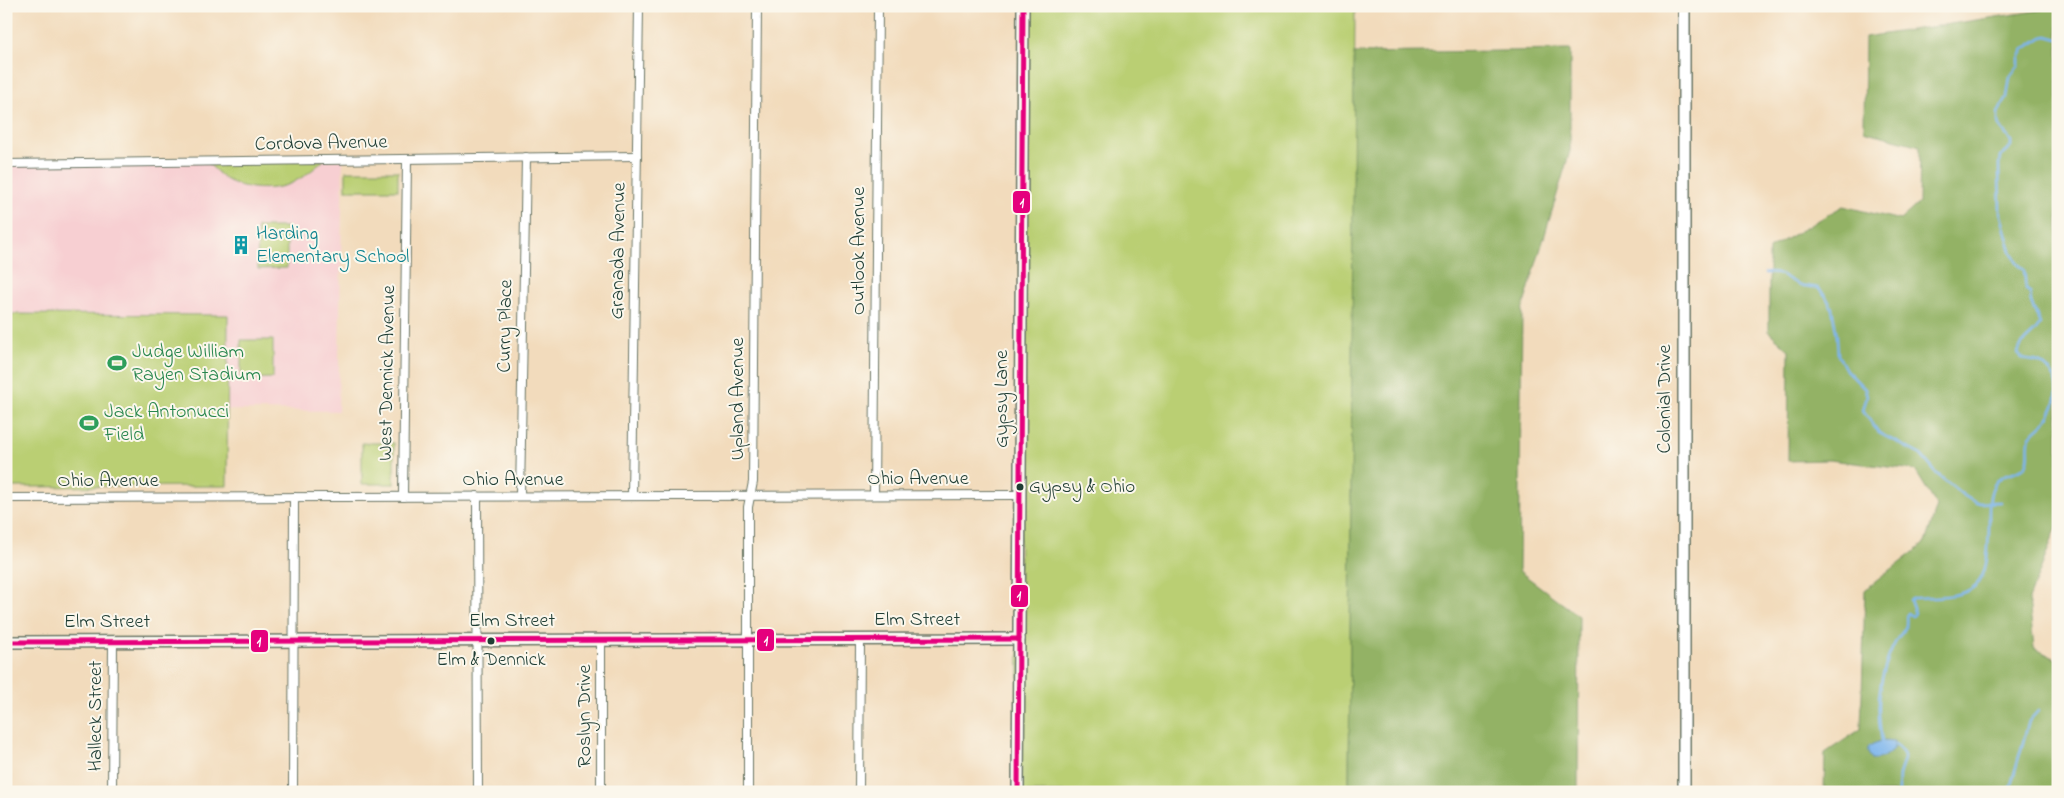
<svg xmlns="http://www.w3.org/2000/svg" width="2064" height="798" font-family="'Indie Flower',sans-serif">
  <style>
    .built { fill: #f7cfd2 }
    .green { fill: #bacf73; stroke: #6c8654 }
    .forest { fill: #93b265; stroke: #59784c }
    .water { fill: #7db5ed; stroke: #4e7990 }
    .lines { fill: none; stroke-linecap: round; stroke-linejoin: round }
    .stream { stroke: #7db5ed; stroke-width: 2.5 }
    .street-casing { stroke: #697464; stroke-width: 10 }
    .secondary-casing { stroke: #697464; stroke-width: 14 }
    .street { stroke: #fff; stroke-width: 8 }
    .secondary { stroke: #fff; stroke-width: 11 }
    .bus-1-casing { stroke: #fbf7ec; stroke-width: 9 }
    .bus-1 { stroke: #e5007d; stroke-width: 5 }
    .bus-dot { fill: #1f3d34; stroke: #fbf7ec; stroke-width: 2 }
    .labels { text-anchor: middle; dominant-baseline: central; stroke-width: 4; stroke-linejoin: round; paint-order: stroke }
    .bus-label { font-size: 19px; fill: #1f3d34; stroke: #fbf7ec; text-anchor: start }
    .street-label { font-size: 20px; fill: #1f3d34; stroke: #fbf7ec }
    .culture-label { font-size: 20px; fill: #0d838f; stroke: #fbf7ec; text-anchor: start }
    .leisure-label { font-size: 20px; fill: #27864d; stroke: #fbf7ec; text-anchor: start }
    .line-badge { stroke: #fbf7ec; stroke-width: 2 }
    .badge-label { font-size: 14px; text-anchor: middle; font-weight: bold; fill: #fff }
  </style>
  <rect width="100%" height="100%" fill="#fbf7ec"/>
  <filter id="ink" filterUnits="userSpaceOnUse"><feTurbulence type="fractalNoise" baseFrequency=".02" numOctaves="2"/><feDisplacementMap in="SourceGraphic" scale="10" xChannelSelector="R" yChannelSelector="G"/><feConvolveMatrix kernelMatrix="1 2 1 2 8 2 1 2 1" color-interpolation-filters="sRGB"/></filter>
  <filter id="wash" filterUnits="userSpaceOnUse"><feTurbulence type="fractalNoise" baseFrequency=".0096" numOctaves="4" result="noise"/><feDisplacementMap in="SourceGraphic" scale="20" xChannelSelector="R" yChannelSelector="G"/><feGaussianBlur stdDeviation="1.12" result="paint"/><feColorMatrix in="noise" values="0 0 0 0 0 0 0 0 0 0 0 0 0 0 0 0 0 1.4 0 .05"/><feComposite in="paint" operator="in"/></filter>
  <g filter="url(#wash)">
    <rect width="100%" height="100%" fill="#f2dbbc"/>
    <polygon class="built" points="343,160 338,411 228,410 228,315 6,314 6,165"/>
    <g class="green">
      <polygon points="1023,6 1355,6 1349,792 1018,792"/>
      <path d="M324 160C314 169 304 177 292 183 272 192 242 190 224 178 218 173 212 167 207 162Z"/>
      <rect x="346" y="171" width="52" height="19"/>
      <polygon points="257,227 287,227 287,268 258,269"/>
      <polygon points="6,314 228,315 227,486 6,487"/>
      <polygon points="241,340 273,340 273,378 241,379"/>
      <rect x="362" y="443" width="32" height="41"/>
    </g>
    <g class="forest">
      <polygon points="2042,6 2058,6 2058,524 2029,599 2034,648 2058,660 2058,792 1824,792 1825,753 1861,729 1865,590 1925,543 1937,506 1915,470 1829,460 1788,461 1789,350 1769,332 1769,249 1843,206 1900,220 1919,203 1920,146 1864,131 1865,37 2042,10"/>
      <polygon points="1570,50 1570,151 1522,311 1519,571 1579,616 1578,792 1349,792 1354,53"/>
    </g>
    <path class="water" d="M1882 741 1894 742V748C1887 754 1881 761 1872 759 1862 747 1871 744 1882 741Z"/>
    <g class="lines">
      <g class="stream">
        <polyline points="1765,273 1780,274 1799,285 1818,288 1825,295 1832,308 1837,337 1838,355 1846,370 1865,389 1867,396 1863,411 1879,433 1921,455 1937,474 1963,495 1976,503 2001,502"/>
        <path d="M1882 741C1875 706 1879 673 1896 641 1898 636 1903 633 1905 628 1908 623 1905 618 1907 613L1912 616 1915 614 1910 600 1912 598C1980 596 1988 592 1989 522 1989 510 1988 496 1994 485 2002 471 2016 475 2025 466 2032 459 2026 445 2030 437 2034 431 2039 428 2044 423 2059 405 2064 379 2042 364 2035 359 2028 362 2021 358L2018 353C2022 338 2035 336 2040 324L2031 302 2030 293 2026 289 2024 270 2017 263 2011 251 2000 212 1999 165 2000 157 2011 147V141L1999 126 1998 121V113L2007 97 2010 77 2019 65V58L2024 49 2042 37 2047 36 2058 39"/>
        <path d="M1895 745C1910 757 1903 759 1899 775 1898 780 1899 786 1899 792"/>
        <polyline points="2009,792 2029,721 2038,711"/>
      </g>
    </g>
  </g>
  <g filter="url(#ink)">
    <g class="lines">
      <g class="street-casing">
        <g id="street">
          <polyline points="6,164 637,156"/>
          <polyline points="874,495 878,6"/>
          <polyline points="477,496 478,792"/>
          <polyline points="520,496 526,157"/>
          <polyline points="632,496 639,6"/>
          <polyline points="403,497 407,159"/>
          <polyline points="6,498 1020,495"/>
          <polyline points="601,639 601,792"/>
          <polyline points="112,792 113,641"/>
          <polyline points="293,792 294,497"/>
          <polyline points="748,792 748,507 753,482 757,6"/>
          <polyline points="859,792 860,639"/>
        </g>
      </g>
      <g class="secondary-casing">
        <g id="secondary">
          <polyline points="6,642 1019,639"/>
          <polyline points="1018,792 1023,6"/>
          <polyline points="1684,792 1684,6"/>
        </g>
      </g>
      <use href="#street" class="street"/>
      <use href="#secondary" class="secondary"/>
      <g class="bus-1-casing">
        <g id="bus-1">
          <polyline points="6,642 1019,639"/>
          <polyline points="1018,792 1023,6"/>
        </g>
      </g>
      <use href="#bus-1" class="bus-1"/>
    </g>
  </g>
  <defs>
    <g id="building-bare" transform="scale(1.5)"><path d="M-4-6H4V6H1V3H-1V6H-4ZM-2.5-4.3h1.7v1.8h-1.7ZM.8-4.3h1.7v1.8H.8ZM-2.5-1h1.7V.8h-1.7ZM.8-1h1.7V.8H.8Z" fill="#0f9aa8" stroke="#fbf7ec" stroke-width="2.5" paint-order="stroke"/></g>
    <g id="stadium-bare" transform="scale(1.5)"><path d="M0-5a6.5 5 0 1 0 0 10a6.5 5 0 1 0 0-10ZM-3.5-1.8h7v3.6h-7Z" fill="#2e9e5b" stroke="#fbf7ec" stroke-width="2.5" paint-order="stroke"/></g>
  </defs>
  <g fill-rule="evenodd">
    <use href="#building-bare" x="241" y="245"/>
    <use href="#stadium-bare" x="117" y="363"/>
    <use href="#stadium-bare" x="89" y="423"/>
  </g>
  <g class="bus-dot">
    <circle cx="1020" cy="487" r="4.5"/>
    <circle cx="491" cy="641" r="4.5"/>
  </g>
  <g class="labels">
    <g class="bus-label">
      <text x="1029" y="487">Gypsy &amp; Ohio</text>
      <text x="491" y="660" text-anchor="middle">Elm &amp; Dennick</text>
    </g>
    <g class="street-label">
      <text transform="translate(321 144) rotate(-1)">Cordova Avenue</text>
      <text transform="translate(619 251) rotate(-89)">Granada Avenue</text>
      <text transform="translate(859 251) rotate(-90)">Outlook Avenue</text>
      <text transform="translate(506 326) rotate(-89)">Curry Place</text>
      <text transform="translate(388 373) rotate(-89)">West Dennick Avenue</text>
      <text transform="translate(738 399) rotate(-90)">Upland Avenue</text>
      <text transform="translate(1002 399) rotate(-90)">Gypsy Lane</text>
      <text transform="translate(1665 399) rotate(-90)">Colonial Drive</text>
      <text x="918" y="479">Ohio Avenue</text>
      <text x="513" y="480">Ohio Avenue</text>
      <text x="108" y="481">Ohio Avenue</text>
      <text x="917" y="620">Elm Street</text>
      <text x="512" y="621">Elm Street</text>
      <text x="107" y="622">Elm Street</text>
      <text transform="translate(96 716) rotate(-90)">Halleck Street</text>
      <text transform="translate(585 716) rotate(-90)">Roslyn Drive</text>
    </g>
    <g class="culture-label">
      <text x="256" y="234">Harding<tspan x="256" dy="23">Elementary School</tspan></text>
    </g>
    <g class="leisure-label">
      <text x="132" y="352">Judge William<tspan x="132" dy="23">Rayen Stadium</tspan></text>
      <text x="104" y="412">Jack Antonucci<tspan x="104" dy="23">Field</tspan></text>
    </g>
  </g>
  <g class="line-badge">
    <rect x="1012" y="190" width="19" height="24" rx="5" fill="#e5007d"/>
    <rect x="1010" y="584" width="19" height="24" rx="5" fill="#e5007d"/>
    <rect x="756" y="628" width="19" height="24" rx="5" fill="#e5007d"/>
    <rect x="250" y="629" width="19" height="24" rx="5" fill="#e5007d"/>
  </g>
  <g class="badge-label">
    <text x="1022" y="207">1</text>
    <text x="1019" y="600">1</text>
    <text x="766" y="645">1</text>
    <text x="259" y="646">1</text>
  </g>
  <rect width="2064" height="798" fill="none" stroke="#fbf7ec" stroke-width="25"/>
</svg>
